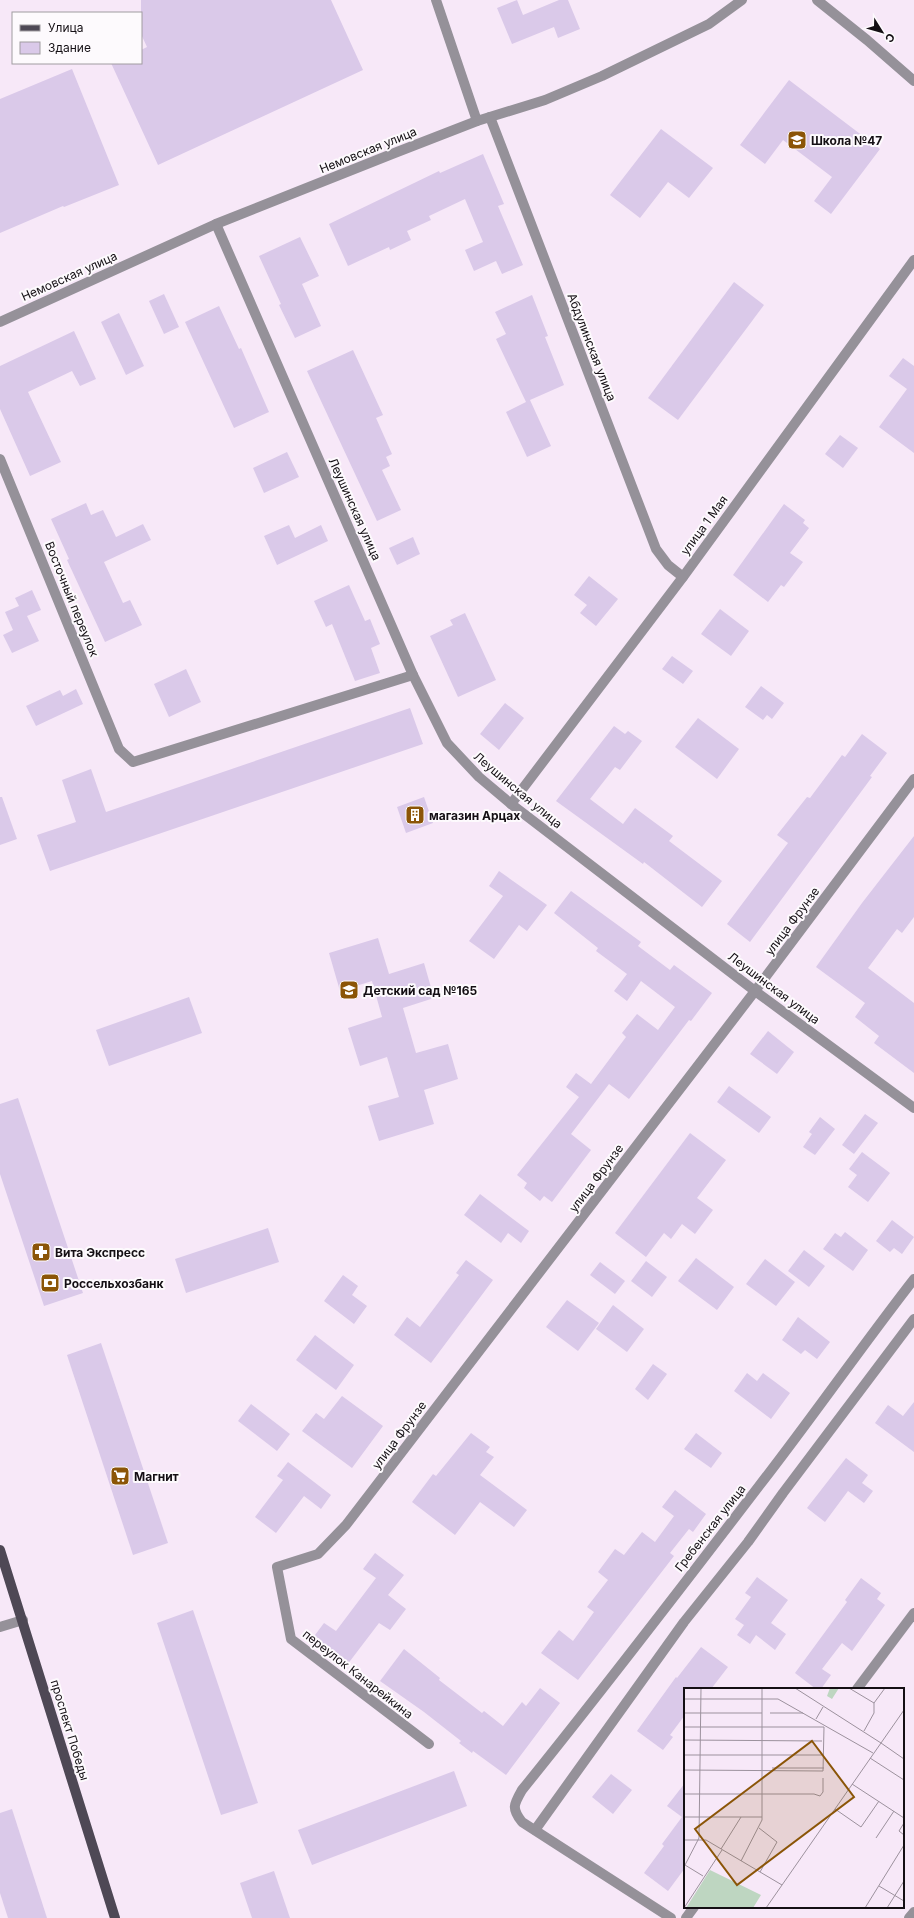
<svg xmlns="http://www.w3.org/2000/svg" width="914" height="1918" font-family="Inter,sans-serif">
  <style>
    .building { fill: #dac9e9 }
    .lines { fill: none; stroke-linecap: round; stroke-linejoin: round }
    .minor { stroke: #959199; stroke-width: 10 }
    .primary { stroke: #4e4855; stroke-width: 10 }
    .labels { text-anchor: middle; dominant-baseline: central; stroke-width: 4; stroke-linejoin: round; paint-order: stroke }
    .poi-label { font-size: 12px; font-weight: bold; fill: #140f14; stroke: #fdfafd; text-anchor: start }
    .street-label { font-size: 12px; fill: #140f14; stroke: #fdfafd }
    .inset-road { fill: none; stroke: #9c919d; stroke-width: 1 }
    .view { fill: #8b5507; fill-opacity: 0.15; stroke: #8b5507; stroke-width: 2 }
    .inset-edge { fill: none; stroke: #140f14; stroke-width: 2 }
  </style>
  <rect width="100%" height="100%" fill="#f7e8f8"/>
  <g class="building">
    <polygon points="141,0 331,0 363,70 158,165 111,63 141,63 141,50 147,47 141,34"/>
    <polygon points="517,0 523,15 559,0 568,0 580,29 558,38 554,27 512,44 497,8"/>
    <polygon points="72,69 119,185 64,207 63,206 0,233 0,99"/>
    <polygon points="789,80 880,149 831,214 814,201 832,177 783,140 765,164 740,145"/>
    <polygon points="661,129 713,168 689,198 668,182 640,218 610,195"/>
    <polygon points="483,154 504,204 498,206 523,265 502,274 496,261 474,271 465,250 483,242 465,199 429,216 431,220 407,231 411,240 390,250 389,247 348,266 329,224 439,171 440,173"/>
    <polygon points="300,237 319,276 302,284 321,326 295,338 279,305 281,304 259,256"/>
    <polygon points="734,282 764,305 678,420 648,398"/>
    <polygon points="164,294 179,327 164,334 149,301"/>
    <polygon points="532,295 548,336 545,337 564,385 530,400 551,446 527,457 506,412 526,402 496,339 506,334 495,312"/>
    <polygon points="219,306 239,349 241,348 269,412 234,428 185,322"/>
    <polygon points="119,313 144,366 126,375 101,322"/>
    <polygon points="74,331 96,379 80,386 72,371 28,392 61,462 30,476 0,409 0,366"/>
    <polygon points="353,350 383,415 376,418 392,454 386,457 390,466 382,470 401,510 377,521 307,371"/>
    <polygon points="903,358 914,366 914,453 879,427 907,389 889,376"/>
    <polygon points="840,435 858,448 843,468 825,454"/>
    <polygon points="287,452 299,477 264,493 253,468"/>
    <polygon points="86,503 91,515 103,510 116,537 143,524 151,540 104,562 123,603 130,600 142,625 105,642 67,560 69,559 51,519"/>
    <polygon points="784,504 805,520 803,523 809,528 790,553 803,562 784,587 781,585 768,602 733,575"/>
    <polygon points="289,525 295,538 321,525 328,541 277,565 264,536"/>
    <polygon points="413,537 420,554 397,565 389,548"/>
    <polygon points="589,576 618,599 596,626 580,613 587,605 574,595"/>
    <polygon points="349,585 365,621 370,619 380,644 371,648 380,673 355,681 332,624 326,627 314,601"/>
    <polygon points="32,590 41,610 27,616 39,641 12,653 3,635 13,630 5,612 19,606 15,598"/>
    <polygon points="720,609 749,631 731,656 701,634"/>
    <polygon points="465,613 496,680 458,697 430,636 453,625 450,620"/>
    <polygon points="672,656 693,671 683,684 662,669"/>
    <polygon points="186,669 201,702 169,717 154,684"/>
    <polygon points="761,686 784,703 772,719 767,715 763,720 745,707"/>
    <polygon points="76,689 83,704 36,726 26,706 60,690 63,696"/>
    <polygon points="505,703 524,718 499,750 480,734"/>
    <polygon points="410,708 423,744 50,871 37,835 76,822 62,780 91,769 106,812"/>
    <polygon points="698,718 739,749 717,779 675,747"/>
    <polygon points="614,726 625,734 628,731 642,741 620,770 615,767 590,799 623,824 635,808 673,836 669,841 722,881 702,907 644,862 643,864 556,801"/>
    <polygon points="862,734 887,753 870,776 872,777 750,942 727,924 788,843 777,835 807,797 810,798 842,755 845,757"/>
    <polygon points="0,797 2,797 17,839 0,845"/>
    <polygon points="424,797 433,823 406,833 397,807"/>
    <polygon points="914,836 914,917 902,933 897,929 868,968 914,1003 914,1073 874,1043 879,1036 855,1017 865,1003 816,967 862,903"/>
    <polygon points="499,871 547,905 527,931 519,925 494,959 469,941 503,896 489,886"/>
    <polygon points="571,891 641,942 638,946 670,970 674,965 712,993 691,1021 689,1020 629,1099 609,1084 571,1134 591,1150 552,1202 544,1196 540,1201 524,1188 527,1183 517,1175 579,1097 566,1087 576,1073 591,1084 626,1037 622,1033 637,1014 658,1030 675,1007 641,981 627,1001 614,991 627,974 596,951 598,948 554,913"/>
    <polygon points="378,938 389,974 424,963 434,998 403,1008 416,1053 448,1044 458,1079 424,1090 434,1124 379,1141 368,1106 399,1097 387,1057 360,1066 348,1028 382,1017 372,981 340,991 329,953"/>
    <polygon points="189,997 202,1033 109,1066 96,1030"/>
    <polygon points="768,1031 794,1052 777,1074 750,1054"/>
    <polygon points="729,1086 771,1117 759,1133 717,1102"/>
    <polygon points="18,1098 83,1293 44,1306 0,1174 0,1104"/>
    <polygon points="865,1114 878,1123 854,1154 842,1145"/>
    <polygon points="820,1117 835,1129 815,1155 803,1147 812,1134 809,1132"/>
    <polygon points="690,1133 726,1160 697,1198 713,1210 695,1234 682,1224 671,1239 664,1233 646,1257 615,1233"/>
    <polygon points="862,1152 890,1173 868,1202 848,1187 857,1175 849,1169"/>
    <polygon points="480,1194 529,1231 521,1243 508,1233 501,1243 464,1215"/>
    <polygon points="892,1220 914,1237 902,1254 894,1248 890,1252 876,1241"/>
    <polygon points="268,1228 279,1262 186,1293 175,1259"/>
    <polygon points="845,1232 868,1250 853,1271 823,1249 835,1233 841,1237"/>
    <polygon points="804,1250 825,1266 809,1287 788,1271"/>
    <polygon points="696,1258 734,1287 717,1310 678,1281"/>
    <polygon points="765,1259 795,1282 776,1306 746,1284"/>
    <polygon points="466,1260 493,1280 431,1363 394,1335 407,1317 420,1327 459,1275 456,1273"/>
    <polygon points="646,1261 667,1277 652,1297 631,1281"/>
    <polygon points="600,1262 625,1281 615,1294 590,1275"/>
    <polygon points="343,1275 358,1286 352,1295 367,1306 354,1324 324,1301"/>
    <polygon points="567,1300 599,1323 578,1351 546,1327"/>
    <polygon points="613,1305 644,1329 627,1352 596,1329"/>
    <polygon points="798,1317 830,1342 817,1359 805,1350 801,1354 782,1340"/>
    <polygon points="315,1335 354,1365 336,1390 296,1360"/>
    <polygon points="101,1343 168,1543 133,1555 67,1355"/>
    <polygon points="653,1364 667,1374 648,1400 635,1389"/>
    <polygon points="747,1373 757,1381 763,1373 790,1393 771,1419 734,1391"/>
    <polygon points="342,1396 383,1426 352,1468 302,1431 316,1413 324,1419"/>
    <polygon points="914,1402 914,1452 875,1423 888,1405 903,1416"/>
    <polygon points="251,1404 290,1434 277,1451 238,1421"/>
    <polygon points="471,1433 490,1447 486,1452 494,1457 480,1475 527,1510 514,1527 480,1502 455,1535 412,1502 433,1474 436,1476"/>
    <polygon points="696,1433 722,1453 711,1468 684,1449"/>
    <polygon points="846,1458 868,1475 862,1483 873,1491 864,1503 848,1491 825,1522 807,1508"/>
    <polygon points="288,1462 331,1495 321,1509 304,1496 276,1533 255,1517 283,1480 277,1476"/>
    <polygon points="675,1490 706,1514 693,1532 689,1529 670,1553 674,1556 578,1680 541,1653 559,1630 573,1641 594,1612 587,1607 608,1580 598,1572 615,1549 624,1555 642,1532 655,1542 674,1516 662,1507"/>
    <polygon points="375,1553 404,1575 388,1595 406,1609 390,1630 379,1623 347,1665 312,1639 324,1623 336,1631 376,1578 363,1569"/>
    <polygon points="757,1577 788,1600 771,1623 786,1634 775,1650 756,1635 750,1644 737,1635 744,1625 735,1619 751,1597 745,1593"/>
    <polygon points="861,1578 881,1593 877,1599 885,1605 852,1651 842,1643 822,1669 831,1675 821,1689 816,1689 795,1673 847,1602 845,1600"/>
    <polygon points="193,1610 258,1803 221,1815 157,1623"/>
    <polygon points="701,1647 728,1667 711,1689 685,1689 685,1715 670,1735 673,1737 663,1750 637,1731 676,1677 677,1678"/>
    <polygon points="404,1649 440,1678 439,1680 482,1713 484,1711 503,1726 522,1702 526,1706 540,1688 560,1703 506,1775 473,1751 472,1753 459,1743 461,1741 424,1712 380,1681"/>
    <polygon points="454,1771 467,1806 312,1865 298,1830"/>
    <polygon points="611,1774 632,1790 613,1814 592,1797"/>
    <polygon points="685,1783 685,1868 668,1891 644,1873 664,1846 662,1844 682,1817 667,1806"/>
    <polygon points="12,1809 47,1918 8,1918 0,1893 0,1813"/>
    <polygon points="274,1871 290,1918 252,1918 240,1883"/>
  </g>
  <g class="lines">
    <g class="minor">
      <polyline points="436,0 477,121"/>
      <polyline points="817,0 867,40 914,81"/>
      <polyline points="490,117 656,549 668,565 683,577"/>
      <polyline points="216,224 413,675 447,743 479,777 511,804 755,991 914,1108"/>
      <polyline points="0,322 216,224 392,154 477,121 545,100 602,76 709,24 742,0"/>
      <polyline points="0,459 119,749 133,762 413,675"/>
      <polyline points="511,804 683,577 914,260"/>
      <polyline points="0,1627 23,1620"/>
      <polyline points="857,1689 914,1613"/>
      <polyline points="429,1744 291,1639 277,1567 318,1554 346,1525 755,991 914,779"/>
      <polyline points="535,1830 684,1622 748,1542 783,1493 914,1319"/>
      <path d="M671 1918 522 1822C511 1808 514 1804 522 1790 603 1690 681 1588 759 1486 812 1418 861 1347 914 1279"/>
      <polyline points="686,1918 694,1907"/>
      <polyline points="909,1918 914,1912"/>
    </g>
    <polyline class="primary" points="0,1550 115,1918"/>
  </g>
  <defs>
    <g id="school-square" transform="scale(1)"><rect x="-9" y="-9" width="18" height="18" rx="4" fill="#8b5507" stroke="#fdfafd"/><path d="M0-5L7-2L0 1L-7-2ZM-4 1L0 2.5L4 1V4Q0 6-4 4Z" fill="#fff"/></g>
    <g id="building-square" transform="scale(1)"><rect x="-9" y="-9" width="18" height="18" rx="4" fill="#8b5507" stroke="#fdfafd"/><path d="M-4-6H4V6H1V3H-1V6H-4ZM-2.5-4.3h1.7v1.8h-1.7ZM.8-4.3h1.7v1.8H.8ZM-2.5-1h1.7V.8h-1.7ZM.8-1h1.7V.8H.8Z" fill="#fff"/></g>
    <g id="pharmacy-square" transform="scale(1)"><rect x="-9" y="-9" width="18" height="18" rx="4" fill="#8b5507" stroke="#fdfafd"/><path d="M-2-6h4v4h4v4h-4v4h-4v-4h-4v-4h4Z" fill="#fff"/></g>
    <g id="bank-square" transform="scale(1)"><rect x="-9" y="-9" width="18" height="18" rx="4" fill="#8b5507" stroke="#fdfafd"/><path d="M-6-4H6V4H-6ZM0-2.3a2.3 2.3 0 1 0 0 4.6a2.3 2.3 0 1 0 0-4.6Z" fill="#fff"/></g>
    <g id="supermarket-square" transform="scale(1)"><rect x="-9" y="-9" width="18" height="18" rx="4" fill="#8b5507" stroke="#fdfafd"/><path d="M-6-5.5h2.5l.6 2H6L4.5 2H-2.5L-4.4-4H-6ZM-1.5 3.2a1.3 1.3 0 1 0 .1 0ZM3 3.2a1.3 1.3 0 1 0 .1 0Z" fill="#fff"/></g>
  </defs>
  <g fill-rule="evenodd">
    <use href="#school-square" x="797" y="140"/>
    <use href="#building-square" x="415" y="815"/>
    <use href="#school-square" x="349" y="990"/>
    <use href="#pharmacy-square" x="41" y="1252"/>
    <use href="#bank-square" x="50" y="1283"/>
    <use href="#supermarket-square" x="120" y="1476"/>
  </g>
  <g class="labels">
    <g class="poi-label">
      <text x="811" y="140">Школа №47</text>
      <text x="429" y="815">магазин Арцах</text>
      <text x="363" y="990">Детский сад №165</text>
      <text x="55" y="1252">Вита Экспресс</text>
      <text x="64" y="1283">Россельхозбанк</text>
      <text x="134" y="1476">Магнит</text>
    </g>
    <g class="street-label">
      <text transform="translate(368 150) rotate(-22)">Немовская улица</text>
      <text transform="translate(69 276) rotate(-24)">Немовская улица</text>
      <text transform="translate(592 347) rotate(69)">Абдулинская улица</text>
      <text transform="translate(355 509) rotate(66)">Леушинская улица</text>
      <text transform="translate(704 525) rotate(-54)">улица 1 Мая</text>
      <text transform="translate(72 599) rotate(68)">Восточный переулок</text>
      <text transform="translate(518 790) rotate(40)">Леушинская улица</text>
      <text transform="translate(792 921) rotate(-53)">улица Фрунзе</text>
      <text transform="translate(774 988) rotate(37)">Леушинская улица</text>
      <text transform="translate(596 1178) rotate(-53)">улица Фрунзе</text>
      <text transform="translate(399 1435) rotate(-53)">улица Фрунзе</text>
      <text transform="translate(710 1528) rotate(-52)">Гребенская улица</text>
      <text transform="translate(358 1674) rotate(38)">переулок Канарейкина</text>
      <text transform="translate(70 1730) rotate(73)">проспект Победы</text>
    </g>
  </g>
  <g transform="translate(684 1688)">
    <rect width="220" height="220" fill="#f7e8f8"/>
    <path d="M146 0H155L148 11 143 8ZM26 182 77 207 69 220H2Z" fill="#bed6c1"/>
    <path class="inset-road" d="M111 0 197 55M165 0 190 15M0 11H94L189 65M0 25H78M86 25H119M132 31 139 19M0 39H140M180 43 190 25V15L201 0M0 52 138 53M197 55 220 71M0 67H139M186 70 220 92M88 80H140M0 82 139 83 140 39M168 96 220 130M0 106H130L136 108 139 104V90M151 121 177 139 195 113M0 129H78M220 135 215 143 220 147M75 140 93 154 76 184M192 150 210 123M0 152H22L98 197M37 161 57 129M57 173 78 132V0M1 177 15 150 17 0M1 177 19 188M195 198 220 213M0 220 38 162M82 220 220 22M181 220 220 157M203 220 220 193"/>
    <path class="view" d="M128 53 170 109 53 197 11 141Z"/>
    <rect width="220" height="220" class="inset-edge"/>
  </g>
  <rect x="12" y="12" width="130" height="52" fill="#fdfafd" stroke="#a09ca0"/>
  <rect x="20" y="25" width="20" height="6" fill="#4e4855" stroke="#a09ca0"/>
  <text x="48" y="32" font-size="12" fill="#140f14">Улица</text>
  <rect x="20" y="42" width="20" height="12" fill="#dac9e9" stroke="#a09ca0"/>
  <text x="48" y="52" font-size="12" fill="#140f14">Здание</text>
  <g transform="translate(882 32) rotate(127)" stroke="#fdfafd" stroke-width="3" paint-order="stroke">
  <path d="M0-3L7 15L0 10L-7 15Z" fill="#140f14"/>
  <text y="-6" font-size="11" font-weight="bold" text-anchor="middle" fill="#140f14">С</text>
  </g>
</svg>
